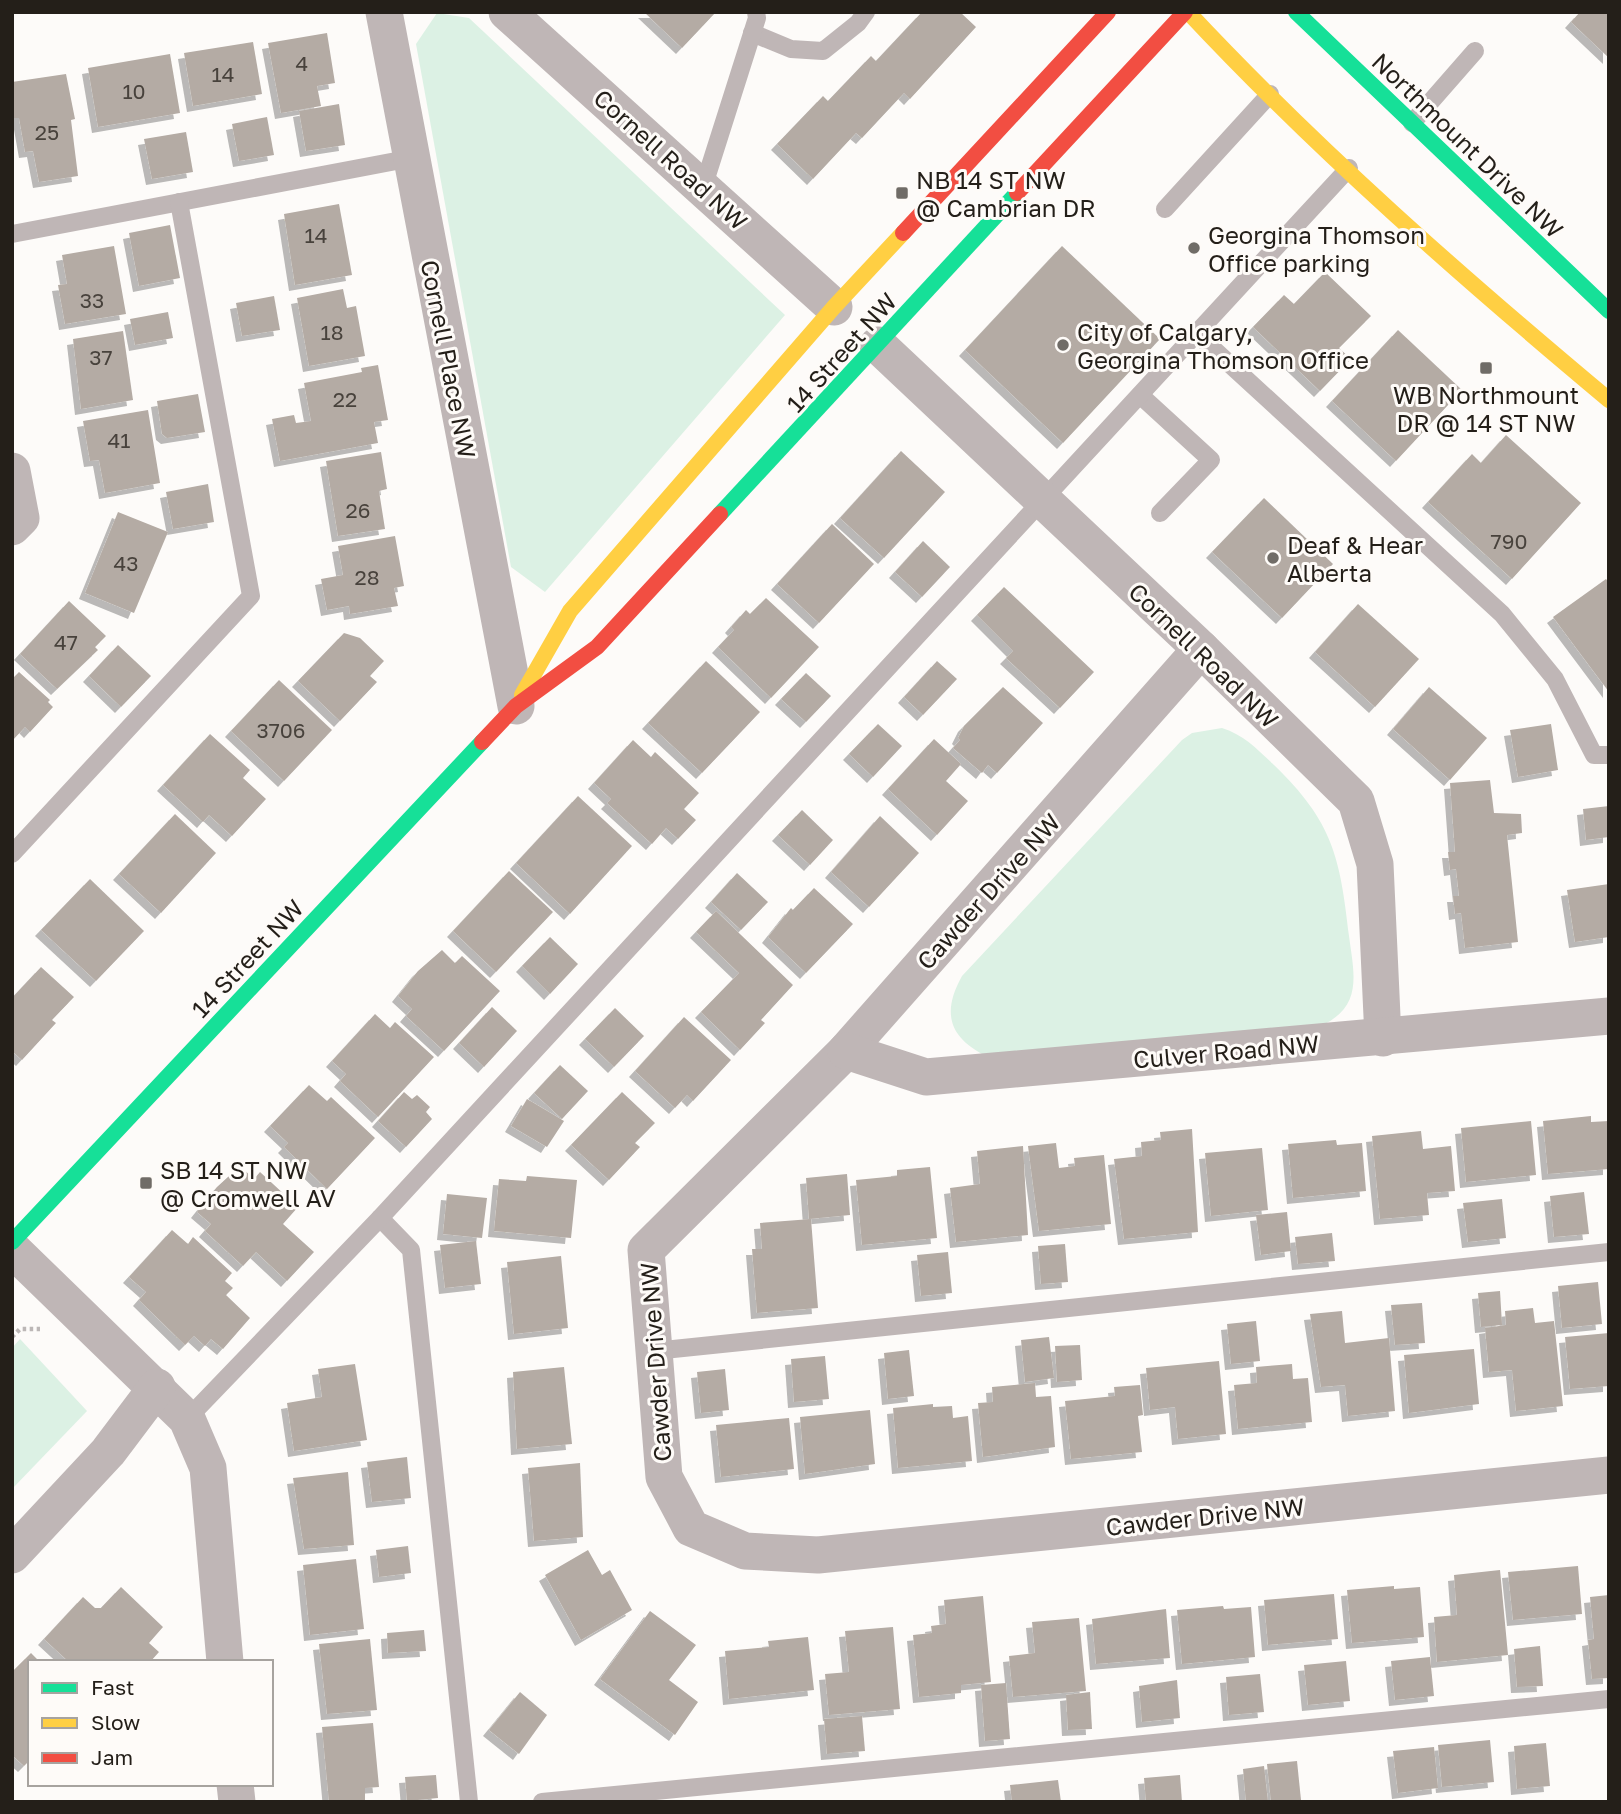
<svg xmlns="http://www.w3.org/2000/svg" width="1621" height="1814" font-family="'Golos Text',sans-serif">
  <style>
    .green { fill: #dcf1e4 }
    .building { fill: #b4aba4; filter: url(#shadow) }
    .lines { fill: none; stroke-linecap: round; stroke-linejoin: round }
    .path { stroke: #bcb7b6; stroke-width: 4.5; stroke-dasharray: 3.5 3.5; stroke-linecap: butt }
    .lane { stroke: #bfb6b6; stroke-width: 18 }
    .street { stroke: #bfb6b6; stroke-width: 37 }
    .fast { stroke: #16e098; stroke-width: 16 }
    .slow { stroke: #ffcf43; stroke-width: 16 }
    .jam { stroke: #f24e42; stroke-width: 16 }
    .poi-dot { fill: #706c67; stroke: #fefbf8; stroke-width: 2.5 }
    .labels { text-anchor: middle; dominant-baseline: central; stroke-width: 6; stroke-linejoin: round; paint-order: stroke }
    .number-label { font-size: 21px; fill: #48423c }
    .street-label { font-size: 24px; fill: #241f19; stroke: #fefbf8 }
    .poi-label { font-size: 24px; fill: #241f19; stroke: #fefbf8; text-anchor: start }
  </style>
  <defs>
    <filter id="shadow"><feDropShadow dx="-6" dy="6" stdDeviation="0" flood-color="#0004"/></filter>
  </defs>
  <rect width="100%" height="100%" fill="#fdfbf9"/>
  <g class="green">
    <polygon points="437,13 469,18 785,315 545,592 511,567 416,44"/>
    <path d="M1222 728C1244 735 1257 749 1274 765 1333 822 1340 857 1349 936 1354 974 1363 1005 1323 1025L986 1056C948 1037 942 1012 962 976L1182 740 1192 733Z"/>
    <polygon points="20,1339 87,1411 12,1489 12,1348"/>
  </g>
  <g class="building">
    <polygon points="644,12 716,12 682,48"/>
    <polygon points="922,12 960,12 976,27 910,99 904,93 862,138 856,133 813,179 777,144 823,96 828,101 871,56 876,61"/>
    <polygon points="1580,12 1609,12 1609,58 1571,22"/>
    <polygon points="327,33 335,83 317,86 321,106 281,113 268,43"/>
    <polygon points="253,42 262,94 193,106 184,53"/>
    <polygon points="170,54 180,113 98,127 88,68"/>
    <polygon points="66,74 75,119 71,120 78,176 39,182 33,151 25,152 19,118 14,118 12,82"/>
    <polygon points="339,104 345,145 306,151 299,111"/>
    <polygon points="267,117 274,155 239,161 232,124"/>
    <polygon points="186,132 193,172 152,179 144,139"/>
    <polygon points="339,204 352,275 295,285 284,214"/>
    <polygon points="170,225 180,278 139,286 129,233"/>
    <polygon points="114,246 126,314 65,324 58,285 67,284 62,255"/>
    <polygon points="1062,246 1160,339 1063,443 965,350"/>
    <polygon points="1325,272 1371,316 1339,348 1351,359 1320,391 1253,327 1284,295 1294,304"/>
    <polygon points="343,289 347,308 356,306 365,356 309,366 297,298"/>
    <polygon points="274,296 280,330 242,336 236,303"/>
    <polygon points="168,312 173,338 135,345 130,319"/>
    <polygon points="1398,330 1462,390 1396,461 1332,401"/>
    <polygon points="123,331 133,400 81,409 73,339"/>
    <polygon points="378,365 388,420 374,422 378,443 280,461 272,419 294,415 296,423 311,421 304,383 362,372 361,368"/>
    <polygon points="198,394 205,432 167,438 162,434 157,401"/>
    <polygon points="148,410 160,483 105,493 99,460 90,461 83,421"/>
    <polygon points="1506,435 1581,503 1512,579 1428,502 1472,454 1481,463"/>
    <polygon points="901,451 945,492 884,558 840,518"/>
    <polygon points="381,452 387,489 379,491 385,529 338,536 326,461"/>
    <polygon points="208,484 214,522 173,529 166,492"/>
    <polygon points="1264,498 1333,564 1282,618 1212,552"/>
    <polygon points="118,512 168,532 134,613 85,593"/>
    <polygon points="832,524 874,564 819,623 777,584"/>
    <polygon points="395,536 404,586 394,588 398,606 350,614 349,606 327,610 321,579 343,575 338,546"/>
    <polygon points="923,541 950,567 922,597 895,572"/>
    <polygon points="1606,579 1609,583 1609,692 1553,617"/>
    <polygon points="1004,587 1094,672 1060,708 1006,658 1013,651 977,615"/>
    <polygon points="766,598 819,647 771,698 718,647 734,630 731,627 746,610 750,614"/>
    <polygon points="69,601 106,636 95,647 98,650 57,689 20,654"/>
    <polygon points="1358,604 1419,659 1375,707 1315,652"/>
    <polygon points="344,633 360,638 384,661 370,676 377,682 340,721 298,681"/>
    <polygon points="118,645 151,676 121,707 89,676"/>
    <polygon points="706,661 760,712 702,773 648,723"/>
    <polygon points="937,661 957,679 923,715 904,697"/>
    <polygon points="19,672 50,700 48,702 53,707 30,732 25,727 12,741 12,679"/>
    <polygon points="806,673 831,696 806,722 781,699"/>
    <polygon points="279,680 332,730 284,781 231,731"/>
    <polygon points="1003,687 1043,723 997,773 988,765 982,773 953,748 960,740 958,738 964,726"/>
    <polygon points="1429,687 1487,738 1450,780 1393,729"/>
    <polygon points="878,724 902,746 873,777 849,754"/>
    <polygon points="1551,724 1558,770 1518,777 1510,730"/>
    <polygon points="210,734 250,770 243,778 266,799 232,836 209,815 203,822 163,785"/>
    <polygon points="934,739 961,764 946,781 968,801 937,835 888,789"/>
    <polygon points="633,740 651,757 655,752 699,793 684,809 696,820 678,839 666,828 652,844 607,803 611,799 594,783"/>
    <polygon points="1490,780 1494,813 1521,814 1522,833 1507,835 1518,942 1465,948 1461,913 1455,914 1453,896 1459,896 1456,869 1450,870 1448,852 1455,852 1450,783"/>
    <polygon points="578,796 632,846 570,914 516,863"/>
    <polygon points="1609,806 1609,837 1586,840 1583,809"/>
    <polygon points="802,810 833,840 810,865 778,835"/>
    <polygon points="175,814 216,853 161,913 119,874"/>
    <polygon points="880,816 919,853 869,907 831,872"/>
    <polygon points="509,871 553,912 496,972 453,931"/>
    <polygon points="737,873 768,902 741,930 711,902"/>
    <polygon points="90,879 144,931 96,981 41,930"/>
    <polygon points="1609,884 1609,937 1575,942 1567,890"/>
    <polygon points="814,888 853,924 806,973 768,937 791,908 793,910"/>
    <polygon points="716,911 793,985 761,1020 765,1023 740,1050 701,1012 739,973 696,932"/>
    <polygon points="550,937 578,964 550,994 522,966"/>
    <polygon points="442,950 455,963 462,956 500,991 444,1051 406,1016 412,1009 398,996 418,971"/>
    <polygon points="41,967 74,997 52,1020 56,1023 22,1060 12,1051 12,998"/>
    <polygon points="492,1007 517,1031 484,1067 459,1043"/>
    <polygon points="615,1008 644,1036 614,1067 585,1039"/>
    <polygon points="375,1014 390,1028 395,1022 434,1057 378,1117 340,1081 346,1074 332,1061"/>
    <polygon points="684,1017 731,1060 693,1101 687,1095 675,1108 635,1071"/>
    <polygon points="560,1065 588,1091 562,1119 534,1093"/>
    <polygon points="309,1085 327,1101 331,1097 375,1138 327,1189 284,1147 288,1143 270,1126"/>
    <polygon points="404,1092 412,1099 417,1095 430,1107 426,1112 432,1119 406,1147 378,1121"/>
    <polygon points="622,1092 655,1123 635,1143 640,1147 609,1180 571,1145"/>
    <polygon points="527,1099 564,1121 547,1147 511,1126"/>
    <polygon points="1591,1116 1591,1122 1609,1121 1609,1169 1548,1174 1543,1121"/>
    <polygon points="1531,1121 1536,1175 1466,1182 1461,1128"/>
    <polygon points="1192,1129 1198,1232 1124,1239 1114,1159 1142,1156 1141,1142 1161,1140 1160,1132"/>
    <polygon points="1421,1131 1423,1149 1451,1146 1455,1191 1427,1193 1429,1215 1380,1219 1372,1136"/>
    <polygon points="1336,1140 1337,1145 1362,1143 1366,1191 1293,1198 1288,1144"/>
    <polygon points="1056,1143 1059,1168 1075,1166 1074,1158 1104,1155 1111,1224 1039,1231 1028,1146"/>
    <polygon points="1023,1146 1028,1235 956,1242 950,1188 980,1184 977,1151"/>
    <polygon points="1262,1148 1268,1210 1211,1216 1205,1153"/>
    <polygon points="240,1166 254,1179 260,1172 298,1207 283,1224 314,1252 287,1281 256,1252 243,1266 205,1231 211,1224 197,1212 217,1187"/>
    <polygon points="930,1167 937,1238 862,1245 856,1180 897,1176 897,1170"/>
    <polygon points="847,1174 850,1215 809,1219 806,1178"/>
    <polygon points="527,1176 577,1180 571,1238 494,1231 499,1179 526,1181"/>
    <polygon points="1584,1192 1589,1234 1554,1237 1550,1196"/>
    <polygon points="447,1194 487,1198 482,1238 443,1234"/>
    <polygon points="1502,1199 1506,1238 1468,1242 1463,1203"/>
    <polygon points="1287,1212 1291,1251 1261,1255 1256,1215"/>
    <polygon points="811,1219 818,1308 757,1313 752,1249 762,1249 760,1223"/>
    <polygon points="172,1230 188,1244 193,1237 232,1273 225,1281 233,1288 226,1295 250,1318 223,1349 211,1339 205,1346 194,1336 185,1345 139,1300 146,1292 129,1277"/>
    <polygon points="1332,1233 1335,1261 1298,1264 1295,1237"/>
    <polygon points="476,1241 481,1284 445,1288 440,1245"/>
    <polygon points="1065,1244 1068,1282 1041,1284 1038,1246"/>
    <polygon points="948,1252 952,1293 921,1296 917,1255"/>
    <polygon points="561,1256 568,1328 514,1334 507,1262"/>
    <polygon points="1598,1282 1602,1324 1562,1328 1558,1286"/>
    <polygon points="1500,1291 1502,1325 1481,1327 1478,1293"/>
    <polygon points="1422,1303 1425,1343 1395,1345 1391,1305"/>
    <polygon points="1533,1308 1535,1323 1554,1321 1563,1406 1516,1411 1512,1370 1489,1372 1485,1328 1506,1325 1505,1311"/>
    <polygon points="1342,1311 1345,1343 1389,1338 1395,1411 1348,1416 1345,1385 1321,1387 1310,1314"/>
    <polygon points="1256,1321 1260,1361 1231,1364 1227,1324"/>
    <polygon points="1609,1333 1609,1386 1570,1389 1565,1337"/>
    <polygon points="1049,1337 1054,1378 1025,1382 1021,1340"/>
    <polygon points="1080,1345 1082,1380 1057,1382 1055,1346"/>
    <polygon points="1474,1349 1479,1404 1409,1413 1404,1355"/>
    <polygon points="909,1350 914,1396 888,1399 884,1353"/>
    <polygon points="825,1356 829,1399 794,1402 791,1359"/>
    <polygon points="1219,1361 1226,1434 1178,1439 1175,1407 1150,1410 1146,1368"/>
    <polygon points="355,1364 367,1440 294,1451 287,1403 322,1397 318,1369"/>
    <polygon points="1292,1364 1293,1379 1308,1378 1312,1422 1238,1429 1234,1385 1257,1383 1256,1367"/>
    <polygon points="564,1367 572,1444 517,1449 513,1372"/>
    <polygon points="725,1369 729,1410 701,1413 697,1372"/>
    <polygon points="1035,1383 1036,1397 1051,1396 1055,1447 983,1457 978,1403 993,1402 992,1387"/>
    <polygon points="1140,1385 1143,1415 1138,1416 1142,1452 1071,1459 1065,1401 1115,1396 1114,1387"/>
    <polygon points="933,1404 933,1407 952,1406 953,1418 968,1416 972,1461 898,1468 893,1408"/>
    <polygon points="870,1410 875,1464 805,1474 800,1417"/>
    <polygon points="789,1418 794,1469 721,1477 716,1425"/>
    <polygon points="407,1457 411,1498 372,1502 367,1462"/>
    <polygon points="580,1463 583,1537 534,1541 528,1468"/>
    <polygon points="348,1472 354,1545 304,1549 293,1478"/>
    <polygon points="408,1546 411,1573 379,1577 376,1550"/>
    <polygon points="588,1550 602,1575 610,1570 632,1610 581,1640 545,1575"/>
    <polygon points="356,1559 364,1629 310,1635 303,1565"/>
    <polygon points="1578,1566 1582,1614 1513,1620 1508,1572"/>
    <polygon points="1500,1570 1508,1655 1437,1662 1434,1617 1457,1615 1454,1575"/>
    <polygon points="1394,1586 1394,1589 1420,1587 1424,1637 1352,1643 1347,1590"/>
    <polygon points="121,1587 163,1627 149,1643 159,1652 150,1662 69,1662 44,1639 83,1597 95,1608 101,1608"/>
    <polygon points="1334,1594 1338,1639 1268,1645 1264,1600"/>
    <polygon points="1609,1595 1609,1678 1592,1679 1588,1640 1594,1639 1590,1597"/>
    <polygon points="983,1596 991,1682 961,1685 961,1693 919,1697 913,1635 932,1633 931,1626 946,1624 944,1600"/>
    <polygon points="1223,1606 1224,1609 1251,1607 1255,1657 1182,1664 1177,1610"/>
    <polygon points="1166,1609 1170,1658 1096,1664 1092,1619"/>
    <polygon points="650,1611 696,1645 669,1680 698,1702 675,1735 600,1679"/>
    <polygon points="1079,1618 1086,1691 1013,1697 1009,1656 1035,1653 1032,1622"/>
    <polygon points="893,1627 900,1709 829,1715 825,1674 849,1672 845,1631"/>
    <polygon points="424,1630 426,1651 388,1653 387,1633"/>
    <polygon points="808,1637 814,1690 729,1699 725,1651 769,1647 768,1641"/>
    <polygon points="370,1639 377,1710 327,1714 319,1644"/>
    <polygon points="1540,1646 1543,1686 1517,1687 1514,1649"/>
    <polygon points="31,1653 40,1662 30,1662 30,1760 24,1766 12,1755 12,1672"/>
    <polygon points="1430,1657 1434,1696 1395,1700 1391,1661"/>
    <polygon points="1346,1661 1350,1701 1308,1705 1304,1665"/>
    <polygon points="1260,1674 1264,1712 1229,1715 1226,1677"/>
    <polygon points="1177,1680 1180,1718 1142,1722 1139,1686"/>
    <polygon points="1006,1683 1010,1739 985,1741 981,1685"/>
    <polygon points="520,1692 547,1715 519,1754 489,1730"/>
    <polygon points="1090,1692 1092,1729 1068,1730 1066,1695"/>
    <polygon points="862,1716 865,1751 827,1754 824,1719"/>
    <polygon points="373,1723 379,1787 365,1788 365,1800 329,1802 322,1727"/>
    <polygon points="1490,1740 1494,1782 1442,1787 1438,1745"/>
    <polygon points="1546,1743 1550,1786 1517,1789 1514,1746"/>
    <polygon points="1434,1747 1438,1788 1398,1793 1393,1751"/>
    <polygon points="1297,1761 1301,1800 1271,1802 1267,1764"/>
    <polygon points="1264,1766 1268,1802 1246,1802 1243,1769"/>
    <polygon points="436,1775 438,1798 407,1801 405,1777"/>
    <polygon points="1180,1775 1182,1802 1146,1802 1144,1778"/>
    <polygon points="1058,1780 1061,1802 1012,1802 1010,1785"/>
  </g>
  <g class="lines">
    <polyline class="path" points="12,1337 20,1329 40,1329"/>
    <g class="lane">
      <polyline points="752,33 791,49 823,51 858,23 866,12"/>
      <polyline points="1412,123 1475,51"/>
      <polyline points="703,188 757,18 756,12"/>
      <polyline points="1165,209 1270,94"/>
      <polyline points="12,234 412,158"/>
      <polyline points="1197,334 1502,614 1555,679 1594,755 1609,755"/>
      <polyline points="1140,395 1211,460 1160,513"/>
      <polyline points="12,854 251,596 179,202"/>
      <polyline points="380,1218 411,1250 469,1802"/>
      <polyline points="654,1351 1609,1252"/>
      <polyline points="187,1419 380,1218 1349,168"/>
      <polyline points="542,1802 1609,1699"/>
    </g>
    <g class="street">
      <polyline points="384,12 516,706"/>
      <polyline points="507,12 834,307"/>
      <polyline points="878,345 1201,649 1356,801 1375,864 1383,1038"/>
      <polyline points="12,471 21,518 12,527"/>
      <polyline points="1201,649 846,1051 646,1250 664,1477 691,1528 745,1551 818,1555 1609,1475"/>
      <polyline points="846,1051 926,1077 1609,1016"/>
      <polyline points="12,1249 187,1419 208,1468 225,1662"/>
      <polyline points="12,1555 108,1452 157,1387"/>
      <polyline points="235,1784 237,1802"/>
    </g>
    <g class="fast">
      <polyline points="1296,12 1609,311"/>
      <polyline points="720,514 1017,193"/>
      <polyline points="12,1242 482,742"/>
    </g>
    <g class="slow">
      <path d="M1188 12C1318 151 1463 278 1609 400"/>
      <polyline points="522,695 570,611 834,307 903,233"/>
    </g>
    <g class="jam">
      <polyline points="1017,193 1185,12"/>
      <polyline points="903,233 1108,12"/>
      <polyline points="482,742 516,706 597,647 720,514"/>
    </g>
  </g>
  <g class="poi-dot">
    <rect x="895" y="186" width="14" height="14" rx="3.5"/>
    <circle cx="1194" cy="248" r="7"/>
    <circle cx="1063" cy="345" r="7"/>
    <rect x="1479" y="361" width="14" height="14" rx="3.5"/>
    <circle cx="1273" cy="558" r="7"/>
    <rect x="139" y="1176" width="14" height="14" rx="3.5"/>
  </g>
  <g class="labels">
    <g class="number-label">
      <text x="302" y="63">4</text>
      <text x="223" y="74">14</text>
      <text x="134" y="91">10</text>
      <text x="47" y="132">25</text>
      <text x="316" y="235">14</text>
      <text x="92" y="300">33</text>
      <text x="332" y="332">18</text>
      <text x="101" y="357">37</text>
      <text x="345" y="399">22</text>
      <text x="119" y="440">41</text>
      <text x="358" y="510">26</text>
      <text x="1509" y="541">790</text>
      <text x="126" y="563">43</text>
      <text x="367" y="577">28</text>
      <text x="66" y="642">47</text>
      <text x="281" y="730">3706</text>
    </g>
    <g class="street-label">
      <text transform="translate(1468 145) rotate(44)">Northmount Drive NW</text>
      <text transform="translate(671 159) rotate(42)">Cornell Road NW</text>
      <text transform="translate(841 352) rotate(-48)">14 Street NW</text>
      <text transform="translate(449 359) rotate(79)">Cornell Place NW</text>
      <text transform="translate(1204 655) rotate(44)">Cornell Road NW</text>
      <text transform="translate(988 891) rotate(-48)">Cawder Drive NW</text>
      <text transform="translate(247 958) rotate(-47)">14 Street NW</text>
      <text transform="translate(1226 1051) rotate(-5)">Culver Road NW</text>
      <text transform="translate(655 1362) rotate(-94)">Cawder Drive NW</text>
      <text transform="translate(1205 1516) rotate(-6)">Cawder Drive NW</text>
    </g>
    <g class="poi-label">
      <text x="916" y="179">NB 14 ST NW<tspan x="916" dy="28">@ Cambrian DR</tspan></text>
      <text x="1208" y="234">Georgina Thomson<tspan x="1208" dy="28">Office parking</tspan></text>
      <text x="1077" y="331">City of Calgary,<tspan x="1077" dy="28">Georgina Thomson Office</tspan></text>
      <text x="1486" y="394" text-anchor="middle">WB Northmount<tspan x="1486" dy="28">DR @ 14 ST NW</tspan></text>
      <text x="1287" y="544">Deaf &amp; Hear<tspan x="1287" dy="28">Alberta</tspan></text>
      <text x="160" y="1169">SB 14 ST NW<tspan x="160" dy="28">@ Cromwell AV</tspan></text>
    </g>
  </g>
  <rect width="1621" height="1814" fill="none" stroke="#241f19" stroke-width="28"/>
  <rect x="28" y="1660" width="245" height="126" fill="#fefbf8" stroke="#a7a39f" stroke-width="2"/>
  <rect x="42" y="1683" width="35" height="10" fill="#16e098" stroke="#a7a39f" stroke-width="2"/>
  <text x="91" y="1695" font-size="21" fill="#241f19">Fast</text>
  <rect x="42" y="1718" width="35" height="10" fill="#ffcf43" stroke="#a7a39f" stroke-width="2"/>
  <text x="91" y="1730" font-size="21" fill="#241f19">Slow</text>
  <rect x="42" y="1753" width="35" height="10" fill="#f24e42" stroke="#a7a39f" stroke-width="2"/>
  <text x="91" y="1765" font-size="21" fill="#241f19">Jam</text>
</svg>
